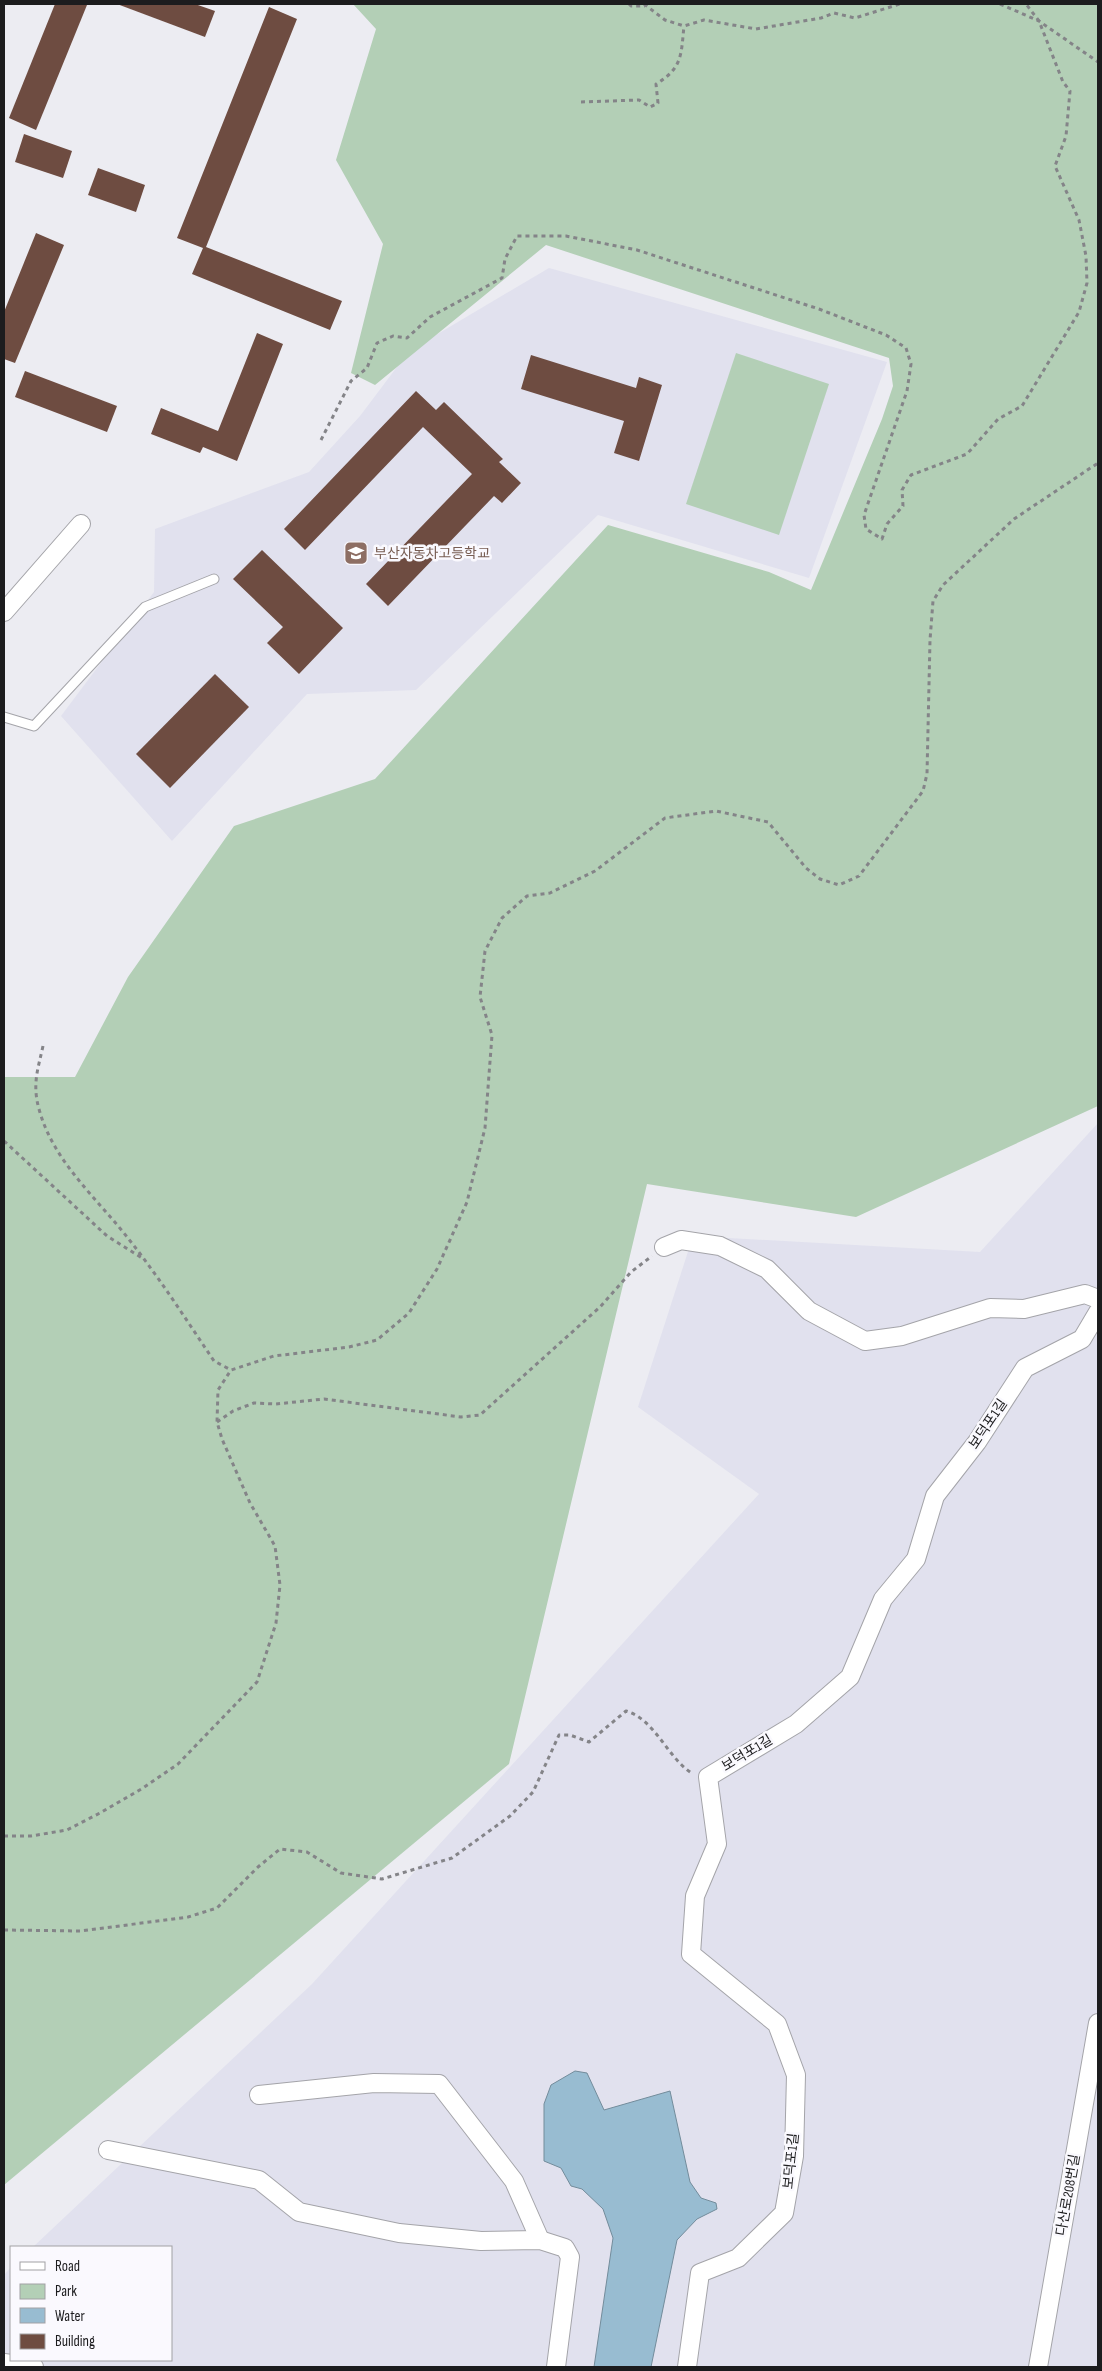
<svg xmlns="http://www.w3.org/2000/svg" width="1102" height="2371" font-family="'Sofia Sans Condensed','Noto Sans KR',sans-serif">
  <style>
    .built { fill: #e1e1ee }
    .green { fill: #b3cfb6 }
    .water { fill: #98bcd1; stroke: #738c9b }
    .building { fill: #6e4c41 }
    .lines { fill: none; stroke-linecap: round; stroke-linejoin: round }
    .lane-casing { stroke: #a4a4a9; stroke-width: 11 }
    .street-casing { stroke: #a4a4a9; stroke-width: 20 }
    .path { stroke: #848488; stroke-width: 3; stroke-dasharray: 4 4; stroke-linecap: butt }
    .lane { stroke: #fff; stroke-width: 9 }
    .street { stroke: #fff; stroke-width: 18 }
    .labels { text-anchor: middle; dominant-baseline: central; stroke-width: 5; stroke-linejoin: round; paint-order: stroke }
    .education-label { font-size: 14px; fill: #785e54; stroke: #faf9fe; text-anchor: start }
    .street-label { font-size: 14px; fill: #1c1c1e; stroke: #faf9fe }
  </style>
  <rect width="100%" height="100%" fill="#ececf2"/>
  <g class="built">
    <polygon points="549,268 887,362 809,578 598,515 416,690 307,694 172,841 61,716 154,592 155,529 309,472 360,416 409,351"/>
    <polygon points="1098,1123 1098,2367 4,2367 4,2275 11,2267 11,2360 171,2360 171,2247 33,2247 312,1984 759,1494 638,1407 693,1236 980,1252"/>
  </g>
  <g class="green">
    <polygon points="353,4 1098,4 1098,1106 856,1217 647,1184 509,1764 4,2185 4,1077 75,1077 128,977 234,826 375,779 608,525 769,572 811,590 882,419 893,386 889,358 546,245 375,385 351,373 383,244 336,160 376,29"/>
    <polygon points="736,353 829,384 779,535 686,504"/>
  </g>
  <polygon class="water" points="575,2071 587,2073 604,2110 670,2091 690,2182 701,2198 716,2203 717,2209 697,2219 677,2240 651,2367 594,2367 613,2238 603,2209 582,2189 571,2186 561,2168 544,2161 544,2104 551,2085"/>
  <g class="building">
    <polygon points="55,4 87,5 36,130 9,118"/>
    <polygon points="117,4 195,4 215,11 205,37"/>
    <polygon points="269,7 297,19 206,247 342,301 330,330 192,274 203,248 177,238"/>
    <polygon points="24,134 72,151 63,178 15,162"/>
    <polygon points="98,168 145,185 136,212 88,195"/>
    <polygon points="36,233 64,245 15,363 4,359 4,312"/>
    <polygon points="257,333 283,344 237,461 203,447 200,453 151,434 161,408 218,431"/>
    <polygon points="531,355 636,388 639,377 662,385 639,461 614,453 624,421 521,389"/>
    <polygon points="25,371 117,406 107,432 15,397"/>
    <polygon points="416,391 436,410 444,402 503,459 499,462 521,483 502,503 494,496 388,606 366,584 472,474 423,427 305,550 284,529"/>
    <polygon points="262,550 343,628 299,674 267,643 283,627 233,579"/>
    <polygon points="215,674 249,707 170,788 136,754"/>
  </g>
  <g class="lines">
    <g class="lane-casing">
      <polyline id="lane" points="4,717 34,726 145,607 214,579"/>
    </g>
    <g class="street-casing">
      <g id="street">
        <polyline points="4,612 81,524"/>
        <polyline points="664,1247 681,1240 720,1246 767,1269 809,1311 865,1341 902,1336 990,1308 1024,1309 1085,1294 1098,1299"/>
        <polyline points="259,2095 374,2083 439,2084 514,2181 540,2240"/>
        <polyline points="108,2150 259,2180 299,2212 399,2233 481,2241 540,2240 565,2248 570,2257 556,2367"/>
        <polyline points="4,2363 34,2367"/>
        <polyline points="687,2367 700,2273 738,2258 784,2213 794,2156 796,2075 777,2024 691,1954 695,1896 717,1844 708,1777 796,1724 850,1677 883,1599 916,1559 935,1496 977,1442 1025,1368 1082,1339 1098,1312"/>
        <polyline points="1038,2367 1098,2023"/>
      </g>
    </g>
    <g class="path">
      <polyline points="629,4 631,6 645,6"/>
      <polyline points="644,4 665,20 684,26 704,20 756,29 821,18 834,13 855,18 900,4"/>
      <polyline points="1000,4 1039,21 1098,62"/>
      <path d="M581 102 639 100 650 107 658 103 656 84C683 68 681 54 684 26"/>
      <polyline points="321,440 351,381 367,368 377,343 393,336 407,338 430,317 502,278 505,259 517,236 566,236 637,250 819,309 886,335 906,348 911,364 907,391 864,515 866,529 882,539 887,524 903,506 902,490 911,475 967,454 998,419 1022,406 1079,312 1087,283 1086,256 1079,220 1055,166 1066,136 1070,91 1063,82 1039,21 1026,4"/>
      <path d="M43 1046C38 1069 32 1084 39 1109 53 1162 99 1200 131 1242 161 1280 187 1321 214 1361L231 1370"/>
      <polyline points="4,1141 107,1236 142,1258"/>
      <polyline points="217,1422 233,1411 254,1403 276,1404 324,1399 461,1417 480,1415 600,1307 631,1272 652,1256"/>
      <polyline points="4,1836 31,1836 67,1830 100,1813 143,1788 178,1764 257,1682 276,1623 280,1585 275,1546 250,1503 222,1439 217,1422 218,1390 231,1370 274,1356 349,1347 377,1340 409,1313 437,1269 467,1202 485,1128 492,1035 480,997 485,951 502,918 527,896 550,893 595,871 665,818 716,811 768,822 806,868 820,879 839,885 859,876 923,791 927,774 930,640 933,601 943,585 1014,519 1098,463"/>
      <path d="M4 1930 81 1931 188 1917 217 1908 258 1867 280 1849 307 1852 341 1873 382 1879 452 1858 510 1816 533 1792 559 1735H570L589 1742 626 1711C656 1720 667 1758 693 1774"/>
    </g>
    <use href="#lane" class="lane"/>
    <use href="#street" class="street"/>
  </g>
  <defs>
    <g id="school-square" transform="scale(1.25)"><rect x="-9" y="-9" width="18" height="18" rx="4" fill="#8d6e63" stroke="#faf9fe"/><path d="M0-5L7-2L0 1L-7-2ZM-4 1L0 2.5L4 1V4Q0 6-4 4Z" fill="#fff"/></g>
  </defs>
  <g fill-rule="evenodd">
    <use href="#school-square" x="356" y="553"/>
  </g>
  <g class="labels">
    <g class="education-label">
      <text x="374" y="553">부산자동차고등학교</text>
    </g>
    <g class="street-label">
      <text transform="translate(988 1424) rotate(-56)">보덕포1길</text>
      <text transform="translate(747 1753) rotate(-31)">보덕포1길</text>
      <text transform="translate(791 2161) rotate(-84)">보덕포1길</text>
      <text transform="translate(1068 2195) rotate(-80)">다산로208번길</text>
    </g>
  </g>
  <rect width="1102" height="2371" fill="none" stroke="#1c1c1e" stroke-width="10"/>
  <rect x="10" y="2246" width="162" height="115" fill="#faf9fe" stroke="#a1a1a4"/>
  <rect x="20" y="2262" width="25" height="8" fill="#ffffff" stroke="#a1a1a4"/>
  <text x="55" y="2271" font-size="15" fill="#1c1c1e">Road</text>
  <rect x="20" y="2284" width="25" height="15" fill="#b3cfb6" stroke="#a1a1a4"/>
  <text x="55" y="2296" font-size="15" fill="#1c1c1e">Park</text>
  <rect x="20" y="2308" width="25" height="15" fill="#98bcd1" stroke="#a1a1a4"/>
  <text x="55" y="2321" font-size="15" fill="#1c1c1e">Water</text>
  <rect x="20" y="2334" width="25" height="15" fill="#6e4c41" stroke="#a1a1a4"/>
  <text x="55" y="2346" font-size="15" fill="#1c1c1e">Building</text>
</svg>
